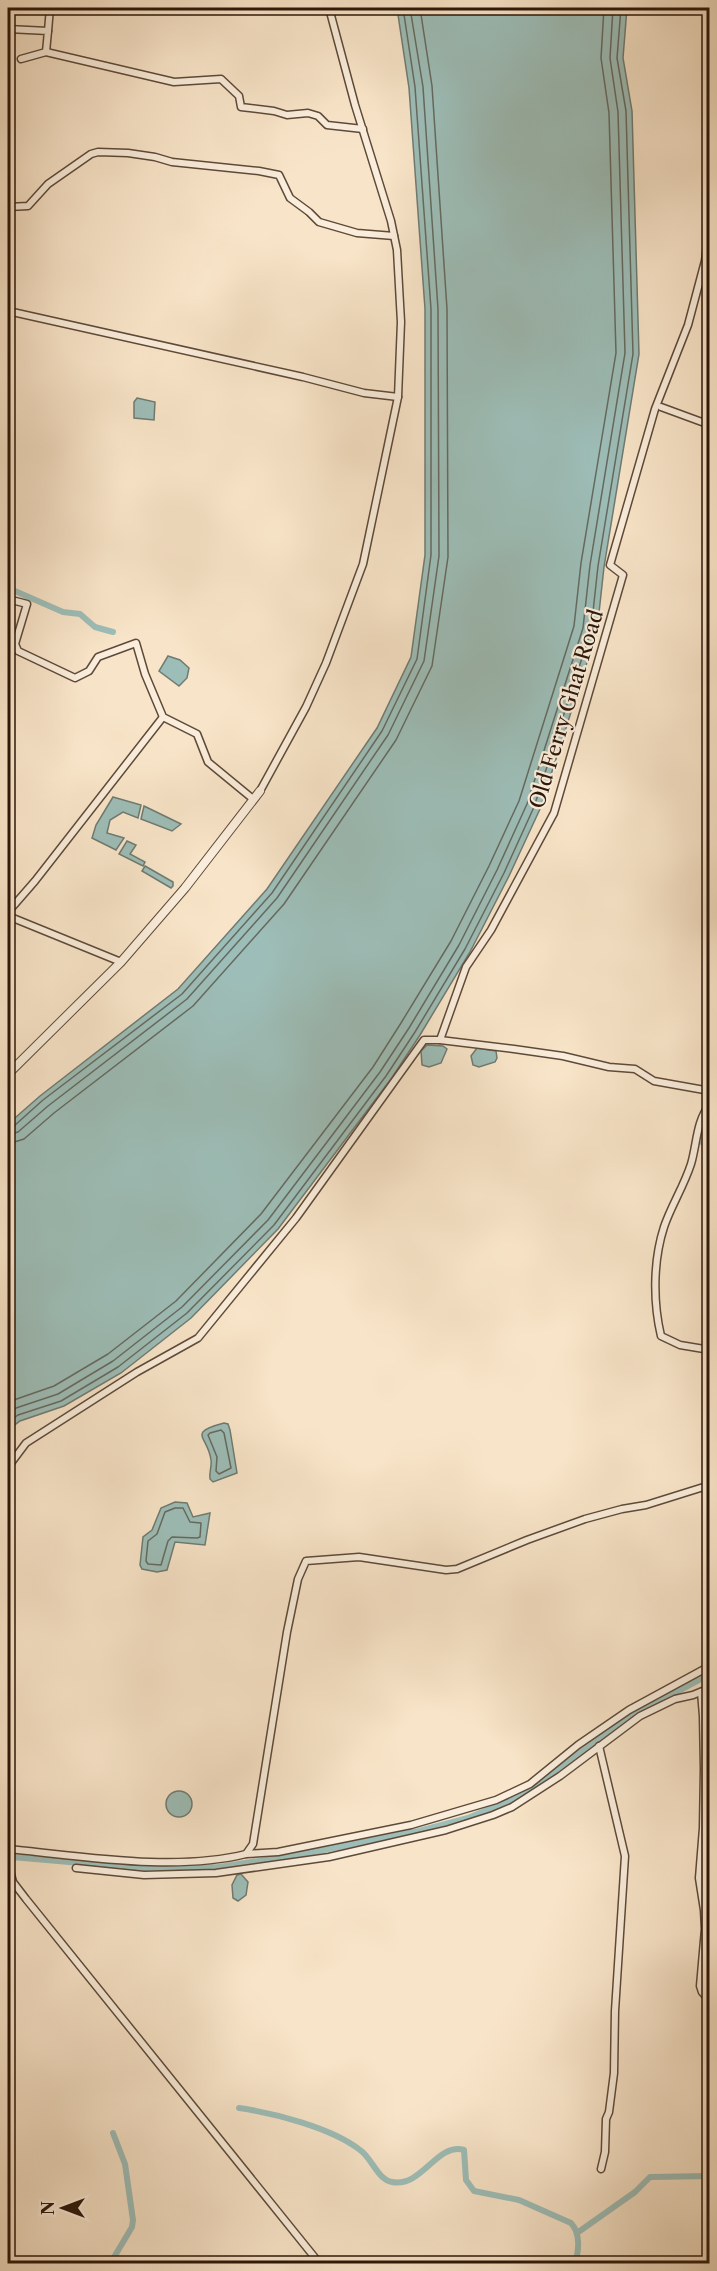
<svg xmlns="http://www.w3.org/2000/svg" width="717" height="2271" font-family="'Libre Caslon Text',serif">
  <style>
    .water { fill: #9dbeb8; stroke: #6f7b72; stroke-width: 1.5 }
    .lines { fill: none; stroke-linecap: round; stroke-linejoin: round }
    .shore { stroke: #646a60; stroke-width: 1.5 }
    .canal { stroke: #9dbeb8; stroke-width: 6 }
    .minor-casing { stroke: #5e4a39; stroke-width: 9 }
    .tertiary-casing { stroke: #5e4a39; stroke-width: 10 }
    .minor { stroke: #faeddb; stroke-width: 6 }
    .tertiary { stroke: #faeddb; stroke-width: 8 }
    .labels { text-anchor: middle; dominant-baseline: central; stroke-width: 4.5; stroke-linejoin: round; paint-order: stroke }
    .street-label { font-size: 21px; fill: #2b1609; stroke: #faeddb }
  </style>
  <rect width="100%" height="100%" fill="#f8e4c8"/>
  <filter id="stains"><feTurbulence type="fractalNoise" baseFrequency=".00333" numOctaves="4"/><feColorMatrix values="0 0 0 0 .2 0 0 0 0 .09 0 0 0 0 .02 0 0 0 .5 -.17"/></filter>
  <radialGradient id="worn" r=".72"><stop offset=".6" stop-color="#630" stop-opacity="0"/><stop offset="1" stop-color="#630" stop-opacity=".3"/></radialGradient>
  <g class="water">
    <polygon points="397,8 627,8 623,58 632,111 639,354 604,567 597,631 540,809 509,876 470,952 420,1035 391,1079 278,1229 191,1318 121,1373 64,1406 20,1421 8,1430 8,1124 40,1096 178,989 267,889 377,728 411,657 425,555 425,309 409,88"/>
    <polygon points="137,398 155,402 154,420 134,418 134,402"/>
    <polygon points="168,656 180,660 189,668 187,678 179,686 159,671"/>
    <polygon points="113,797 141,805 138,818 123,812 110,820 107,833 124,838 116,850 92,838 96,825"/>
    <polygon points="144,806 181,824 172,831 141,819"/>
    <polygon points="127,841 136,845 130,854 145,862 143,866 119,854"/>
    <polygon points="145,866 173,882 173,886 171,888 142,871"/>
    <polygon points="427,1045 443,1046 447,1049 441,1063 429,1067 422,1065 421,1051"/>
    <polygon points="477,1048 496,1051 497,1058 495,1062 479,1067 473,1065 471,1056"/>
    <path d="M224 1423 228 1424 230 1430 237 1473 213 1482 210 1479C209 1472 212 1466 211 1460 208 1436 186 1433 224 1423Z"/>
    <polygon points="175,1502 187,1503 193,1517 210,1513 205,1545 175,1542 167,1570 157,1572 142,1569 140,1565 143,1537 152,1530 161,1508"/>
    <circle cx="179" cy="1804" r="13"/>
    <polygon points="241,1874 248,1882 246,1895 238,1901 233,1898 232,1885 237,1875"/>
  </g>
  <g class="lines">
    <g class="shore">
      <polyline points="8,1128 14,1126 43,1100 182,994 272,893 382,731 417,659 431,555 431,309 415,87 403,8"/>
      <polyline points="8,1135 18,1132 48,1106 187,999 277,898 388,735 424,661 439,556 438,309 423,87 410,8"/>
      <polyline points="8,1144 24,1139 54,1113 193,1006 284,904 396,740 432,666 448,557 447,309 432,86 420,8"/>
      <polyline points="8,1402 54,1386 108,1354 176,1301 261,1214 373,1067 401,1023 451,941 489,866 519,801 574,626 581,563 616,353 609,113 601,58 604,8"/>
      <polyline points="8,1413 16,1408 58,1394 113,1361 182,1307 268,1220 380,1072 409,1028 459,945 497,870 527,804 583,628 590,565 625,353 618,112 610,58 613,8"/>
      <polyline points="8,1422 18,1415 61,1401 118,1367 187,1313 274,1225 386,1076 415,1032 465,949 504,873 534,807 591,630 598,566 633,354 626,111 617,58 621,8"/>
      <polygon points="221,1430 224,1433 231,1468 219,1474 216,1471 217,1457 208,1435 210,1433"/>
      <polygon points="175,1508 183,1508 190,1522 201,1523 200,1537 197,1538 172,1537 168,1541 161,1565 148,1564 146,1561 148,1541 157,1534 165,1512"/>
    </g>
    <g class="canal">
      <polyline points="8,588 63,612 80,614 95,627 113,632"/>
      <polyline points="703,1143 710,1123"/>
      <polyline points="12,1857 138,1868 219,1867 298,1855 419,1831 468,1818 523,1795 626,1719 710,1674"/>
      <path d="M239 2108C274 2113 332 2128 360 2150 372 2158 377 2179 392 2182 422 2188 437 2142 464 2150L466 2180 474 2191 519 2200 571 2223C581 2234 579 2250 575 2264"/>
      <polyline points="577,2233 635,2192 650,2177 710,2176"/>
      <polyline points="110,2264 132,2227 133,2220 125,2164 113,2133"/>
    </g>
    <g class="minor-casing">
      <g id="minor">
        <polyline points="8,29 48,31 46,52"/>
        <polyline points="48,31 50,8"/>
        <polyline points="21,59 46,52 174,82 221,79 239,96 241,107 274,111 287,115 308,113 318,116 327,125 363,129"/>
        <polyline points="8,207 28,206 48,184 91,154 98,152 128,153 155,157 172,162 259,171 279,175 290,198 309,212 319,222 357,233 394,236"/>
        <polyline points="8,311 303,377 364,393 398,397"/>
        <polyline points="661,407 710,425"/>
        <polyline points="8,599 27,604 15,644 18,651 75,678 89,671 98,657 136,643 145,674 163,717 197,734 208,762 253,799"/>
        <polyline points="260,791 306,707 326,663 363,564 398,397 401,322 397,250 391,221 355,105 329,8"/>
        <polyline points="8,912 35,881 163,717"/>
        <polyline points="8,916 121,962"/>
        <polyline points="440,1040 514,1049 563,1056 609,1067 635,1069 654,1081 710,1091"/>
        <path d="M710 1104C696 1121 697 1144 691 1164 684 1186 671 1206 664 1227 653 1261 653 1302 661 1336L680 1345 710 1350"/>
        <polyline points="8,1467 26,1443 137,1372 198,1338 296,1218 424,1040 440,1040 466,967 491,930 554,813 623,575 610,565 655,409 688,325 705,261 710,221"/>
        <polyline points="701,1692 703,1716 704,1769 703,1828 699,1878 704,1910 705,1929 700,1986 702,1992 710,2001"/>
        <polyline points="599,1746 625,1856 615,2011 614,2073 609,2112 606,2119 605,2152 601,2169"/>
        <path d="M8 1849C82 1856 174 1872 246 1854L253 1844 287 1632 298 1579 306 1561 359 1557 446 1570 457 1569 527 1540 585 1519 622 1509 646 1505 710 1485"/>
        <polyline points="246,1854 278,1852 411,1825 496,1800 530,1784 578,1745 629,1710 710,1666"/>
        <polyline points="8,1863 13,1882 26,1899 320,2264"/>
        <polyline points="76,1868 144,1875 216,1873 329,1857 446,1830 493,1815 512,1807 560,1776 640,1716 675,1699 693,1695 710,1688"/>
      </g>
    </g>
    <g class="tertiary-casing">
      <polyline id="tertiary" points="8,1074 121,962 185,888 260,791"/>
    </g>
    <use href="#minor" class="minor"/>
    <use href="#tertiary" class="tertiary"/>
  </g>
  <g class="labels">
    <g class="street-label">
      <text transform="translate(566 709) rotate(-73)">Old Ferry Ghat Road</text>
    </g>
  </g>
  <rect width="717" height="2271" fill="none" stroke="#f8e4c8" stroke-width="30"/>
  <rect x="9" y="9" width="699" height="2253" fill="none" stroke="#2b1609" stroke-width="3"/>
  <rect x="15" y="15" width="687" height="2241" fill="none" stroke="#2b1609" stroke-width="1.5"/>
  <g transform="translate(63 2208) rotate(270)" stroke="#faeddb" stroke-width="4.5" paint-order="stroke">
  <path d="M0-4.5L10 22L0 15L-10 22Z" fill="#2b1609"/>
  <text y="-9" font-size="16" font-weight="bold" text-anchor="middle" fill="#2b1609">N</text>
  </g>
  <rect width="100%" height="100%" filter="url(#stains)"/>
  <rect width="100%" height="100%" fill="url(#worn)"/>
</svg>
